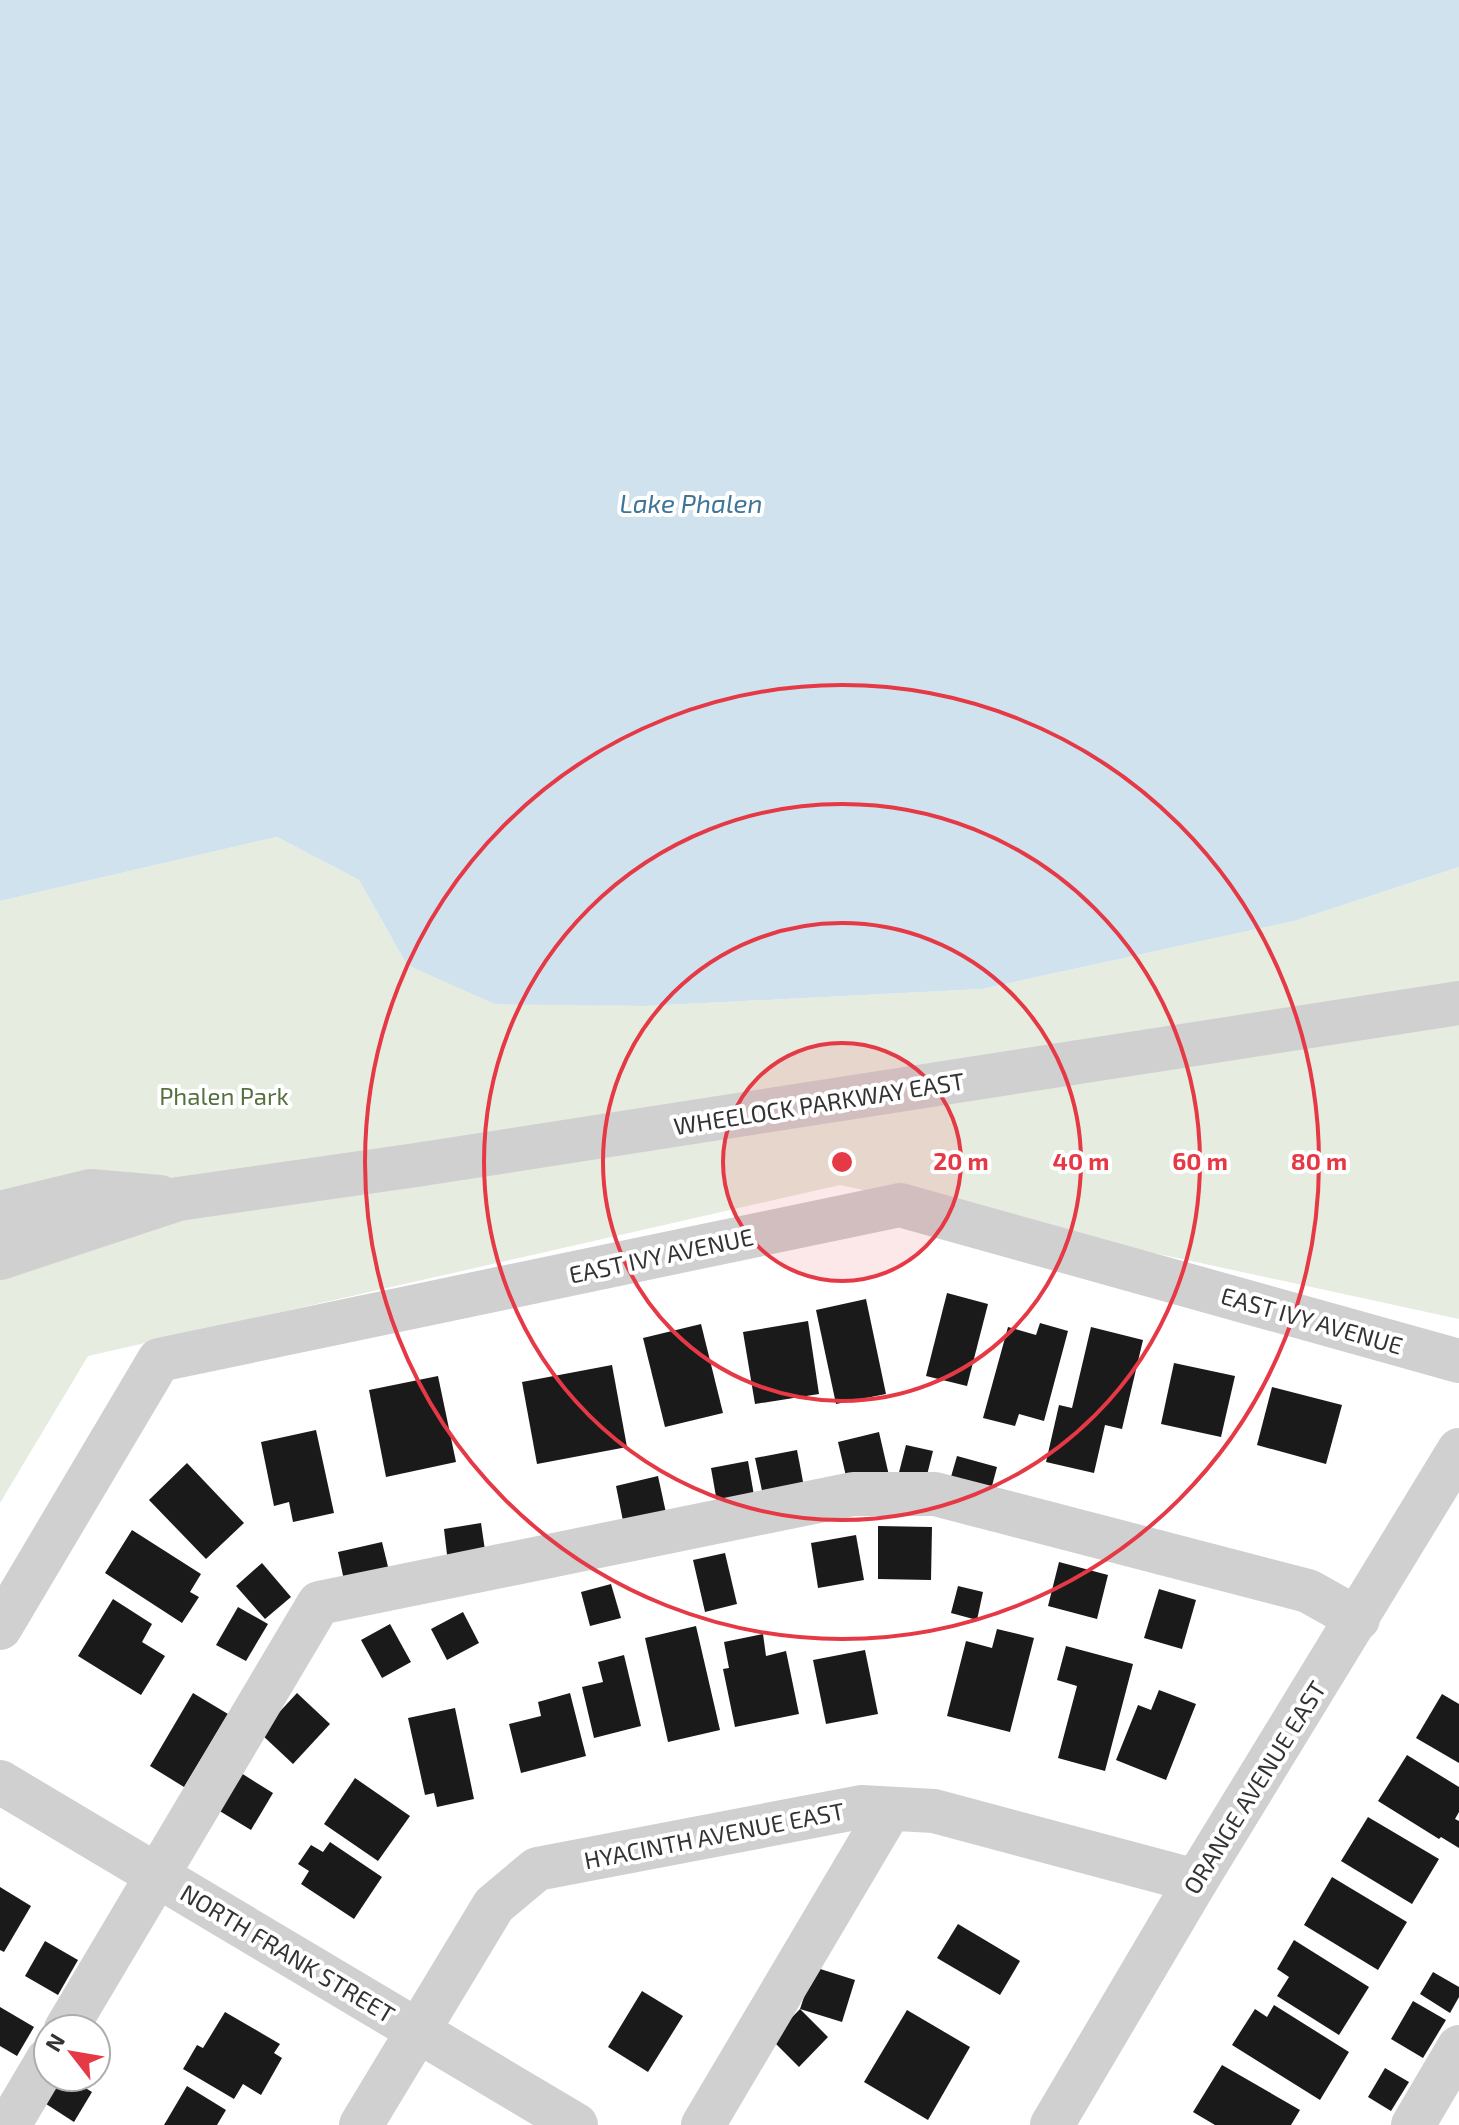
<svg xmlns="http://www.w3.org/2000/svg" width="1459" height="2125" font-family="'Exo 2',sans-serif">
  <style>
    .green { fill: #e6ecdf }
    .water { fill: #cfe2ee }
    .building { fill: #1a1a1a }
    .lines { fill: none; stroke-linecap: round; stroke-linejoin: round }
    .minor { stroke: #d0d0d0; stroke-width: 44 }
    .ring { fill: none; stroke: #e63946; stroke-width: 4 }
    .labels { text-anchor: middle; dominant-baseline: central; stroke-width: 8; stroke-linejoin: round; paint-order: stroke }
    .park-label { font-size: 24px; fill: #56703f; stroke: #fff }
    .street-label { font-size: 24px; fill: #333; stroke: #fff }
    .water-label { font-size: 26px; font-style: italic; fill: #3f7597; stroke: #fff }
    .centre { fill: #e63946; stroke: #fff; stroke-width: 4 }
    .ring-label { font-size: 24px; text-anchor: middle; font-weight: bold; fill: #e63946; stroke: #fff; stroke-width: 8; stroke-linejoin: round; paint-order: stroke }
  </style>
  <rect width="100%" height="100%" fill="#fff"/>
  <polygon class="green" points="277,837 359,880 407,965 495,1003 646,1006 982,989 1294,921 1459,867 1459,1319 840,1185 88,1356 0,1503 0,901"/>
  <polygon class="water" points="0,0 1459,0 1459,867 1294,921 982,989 646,1006 495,1004 407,965 359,880 277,837 0,901"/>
  <g class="building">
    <polygon points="947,1293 988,1304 967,1386 926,1376"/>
    <polygon points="866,1299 886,1394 836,1404 816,1310"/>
    <polygon points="808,1321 819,1394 755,1404 743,1332"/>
    <polygon points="1040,1323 1068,1331 1044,1421 1019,1414 1015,1426 983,1418 1008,1327 1036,1335"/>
    <polygon points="701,1324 723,1413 665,1427 643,1338"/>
    <polygon points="1091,1327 1143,1340 1122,1429 1105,1425 1094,1473 1046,1462 1059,1405 1072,1408"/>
    <polygon points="1174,1363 1235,1376 1221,1437 1161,1424"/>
    <polygon points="612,1365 627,1447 537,1464 522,1382"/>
    <polygon points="438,1376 456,1462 386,1477 369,1390"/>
    <polygon points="1272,1387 1342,1405 1326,1464 1257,1445"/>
    <polygon points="316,1430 334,1513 293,1522 289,1502 274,1506 261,1442"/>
    <polygon points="879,1432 890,1480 849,1489 838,1442"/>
    <polygon points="906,1445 933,1451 923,1491 896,1484"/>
    <polygon points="797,1450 805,1492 764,1500 755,1458"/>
    <polygon points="957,1456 997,1467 987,1505 946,1494"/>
    <polygon points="748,1461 755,1501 718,1508 711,1468"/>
    <polygon points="187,1463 244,1523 206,1559 149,1500"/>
    <polygon points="658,1476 668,1522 625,1531 616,1486"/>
    <polygon points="481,1523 486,1557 448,1563 444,1529"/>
    <polygon points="878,1526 932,1527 931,1580 878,1579"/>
    <polygon points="132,1530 201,1574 190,1592 199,1597 182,1623 105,1573"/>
    <polygon points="856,1535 864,1580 818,1588 811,1543"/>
    <polygon points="382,1542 390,1575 345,1585 338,1552"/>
    <polygon points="725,1553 737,1604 705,1612 693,1560"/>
    <polygon points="1059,1562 1108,1575 1097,1619 1048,1606"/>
    <polygon points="262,1563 291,1597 265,1619 236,1586"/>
    <polygon points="611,1584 621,1618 590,1626 581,1592"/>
    <polygon points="958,1586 983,1592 977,1620 951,1613"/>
    <polygon points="1159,1589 1196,1600 1182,1649 1144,1638"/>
    <polygon points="113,1599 152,1624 142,1642 165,1656 141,1695 78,1656"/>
    <polygon points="238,1607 268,1624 246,1661 216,1645"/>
    <polygon points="463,1612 479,1643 447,1660 431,1629"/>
    <polygon points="390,1624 411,1662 382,1678 361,1640"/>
    <polygon points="696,1626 720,1730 668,1742 645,1638"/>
    <polygon points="997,1629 1034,1638 1010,1732 947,1716 966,1641 992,1648"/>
    <polygon points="763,1634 766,1656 786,1651 799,1714 735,1727 723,1669 729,1668 724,1642"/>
    <polygon points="1066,1646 1133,1664 1105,1771 1058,1758 1077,1686 1057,1680"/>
    <polygon points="865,1650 878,1714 826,1724 813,1660"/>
    <polygon points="624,1655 641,1726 594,1738 582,1687 603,1682 598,1662"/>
    <polygon points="1159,1690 1196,1704 1166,1780 1116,1760 1138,1705 1151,1710"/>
    <polygon points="193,1693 228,1714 184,1787 150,1766"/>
    <polygon points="297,1693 330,1724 293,1764 260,1733"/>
    <polygon points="570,1693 586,1756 521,1773 509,1724 541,1716 538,1702"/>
    <polygon points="1442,1694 1459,1704 1459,1763 1416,1738"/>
    <polygon points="455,1708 474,1799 437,1807 434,1793 425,1795 408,1718"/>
    <polygon points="1407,1755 1459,1787 1459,1812 1455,1819 1459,1821 1459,1848 1441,1837 1439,1839 1378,1801"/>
    <polygon points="241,1773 273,1793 251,1830 218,1810"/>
    <polygon points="355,1778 410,1816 378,1861 324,1824"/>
    <polygon points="1368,1817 1439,1859 1412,1904 1341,1861"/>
    <polygon points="330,1842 382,1877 354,1919 301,1884 309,1871 298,1864 311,1845 323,1852"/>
    <polygon points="1332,1877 1407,1922 1378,1970 1304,1925"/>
    <polygon points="0,1887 31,1906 4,1952 0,1950"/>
    <polygon points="958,1924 1020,1961 1000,1995 937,1958"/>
    <polygon points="1294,1940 1369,1987 1339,2035 1277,1996 1289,1977 1277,1969"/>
    <polygon points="45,1941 78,1960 58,1995 25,1976"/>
    <polygon points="814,1967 855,1980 842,2022 800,2009 828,2037 799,2067 771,2039 800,2009"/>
    <polygon points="1433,1972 1459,1987 1459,1997 1450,2013 1420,1994"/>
    <polygon points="642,1991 683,2016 648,2072 608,2047"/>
    <polygon points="1413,2001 1446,2020 1423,2058 1391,2039"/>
    <polygon points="1274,2005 1349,2052 1320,2100 1232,2045 1255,2009 1267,2017"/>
    <polygon points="0,2007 34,2027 17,2056 0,2046"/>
    <polygon points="907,2010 970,2047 928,2120 864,2082"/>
    <polygon points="225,2012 280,2044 274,2053 282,2058 261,2095 243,2084 234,2099 183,2069 197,2045 203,2048"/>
    <polygon points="1222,2065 1300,2110 1291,2125 1215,2125 1193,2112"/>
    <polygon points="1385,2068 1409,2082 1391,2111 1368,2097"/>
    <polygon points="59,2077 67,2077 92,2092 74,2122 43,2102"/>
    <polygon points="187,2086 226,2110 217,2125 164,2125"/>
  </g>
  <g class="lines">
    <g class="minor">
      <polyline points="0,1213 90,1191 160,1197"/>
      <polyline points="0,1258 178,1199 416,1165 1459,1003"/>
      <polyline points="0,1628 159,1360 900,1205 1459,1361"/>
      <polyline points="0,1782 576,2125"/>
      <polyline points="66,2029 319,1603 853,1494 935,1494 1308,1591 1358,1619"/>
      <polyline points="9,2125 48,2059"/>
      <polyline points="361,2125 494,1905 537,1869 861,1807 934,1811 1196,1881"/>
      <polyline points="703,2125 890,1809"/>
      <polyline points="1052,2125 1196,1881 1459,1450"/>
      <polyline points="1413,2125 1459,2047"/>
    </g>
  </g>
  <circle cx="842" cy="1162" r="119" fill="#e63946" fill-opacity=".12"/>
  <g class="ring">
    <circle cx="842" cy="1162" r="119"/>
    <circle cx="842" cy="1162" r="239"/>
    <circle cx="842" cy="1162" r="358"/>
    <circle cx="842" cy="1162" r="477"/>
  </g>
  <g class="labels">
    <g class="park-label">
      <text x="224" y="1095">Phalen Park</text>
    </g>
    <g class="street-label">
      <text transform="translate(819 1103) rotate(-9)">WHEELOCK PARKWAY EAST</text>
      <text transform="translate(661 1255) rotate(-12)">EAST IVY AVENUE</text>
      <text transform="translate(1312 1320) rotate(16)">EAST IVY AVENUE</text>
      <text transform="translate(1254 1787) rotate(-58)">ORANGE AVENUE EAST</text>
      <text transform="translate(714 1835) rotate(-11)">HYACINTH AVENUE EAST</text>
      <text transform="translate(288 1953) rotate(31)">NORTH FRANK STREET</text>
    </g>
    <g class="water-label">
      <text x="691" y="502">Lake Phalen</text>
    </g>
  </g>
  <circle cx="842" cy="1162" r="12" class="centre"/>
  <g class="ring-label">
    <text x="961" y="1170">20 m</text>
    <text x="1081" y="1170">40 m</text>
    <text x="1200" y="1170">60 m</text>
    <text x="1319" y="1170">80 m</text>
  </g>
  <g transform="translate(72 2053) rotate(301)"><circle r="38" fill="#ffffff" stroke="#adadad" stroke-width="2"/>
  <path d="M0-6L14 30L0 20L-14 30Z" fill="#e63946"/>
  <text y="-12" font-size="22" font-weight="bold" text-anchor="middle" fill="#333333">N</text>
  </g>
</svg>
